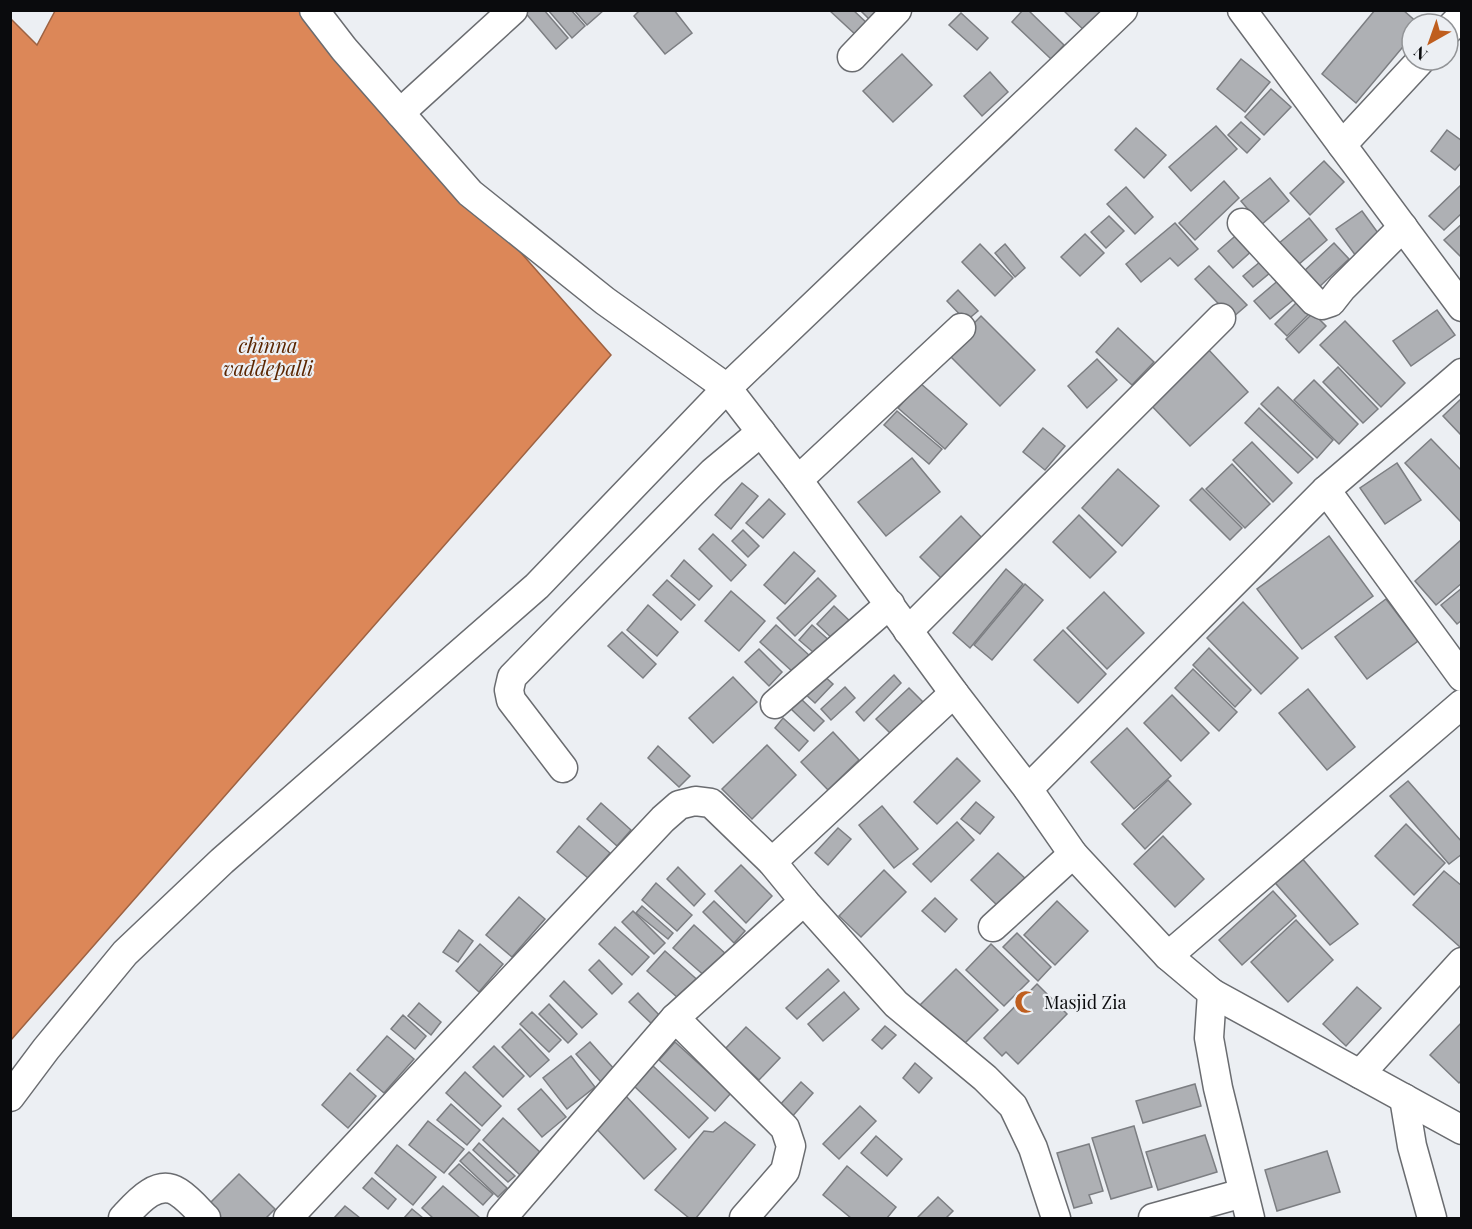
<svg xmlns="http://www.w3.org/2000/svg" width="1472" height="1229" font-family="'Playfair Display',serif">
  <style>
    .water { fill: #dc8758; stroke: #9d6242; stroke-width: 1.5 }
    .building { fill: #aeb0b4; stroke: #7c7e82; stroke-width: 1.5 }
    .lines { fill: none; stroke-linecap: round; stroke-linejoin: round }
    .street-casing { stroke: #6a6c70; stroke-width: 31 }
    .street { stroke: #fff; stroke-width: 28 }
    .labels { text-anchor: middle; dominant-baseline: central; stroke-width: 4.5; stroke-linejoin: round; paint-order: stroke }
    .poi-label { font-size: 18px; fill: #0a0b0d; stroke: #eceff3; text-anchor: start }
    .water-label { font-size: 20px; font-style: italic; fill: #5a2500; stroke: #eceff3 }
  </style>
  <rect width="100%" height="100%" fill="#eceff3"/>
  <polygon class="water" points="55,11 308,11 611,355 11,1040 11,19 37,45"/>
  <g class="building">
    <polygon points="523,10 544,10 568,38 556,49"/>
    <polygon points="548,10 571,10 585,26 572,38"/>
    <polygon points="574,10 604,10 587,25"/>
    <polygon points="640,10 674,10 692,33 665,54 634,16"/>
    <polygon points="829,10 853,10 868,24 857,36"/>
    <polygon points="860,10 882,11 872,22"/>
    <polygon points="1023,10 1028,10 1064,45 1051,59 1012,22"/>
    <polygon points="1063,10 1110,10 1088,34"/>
    <polygon points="1375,10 1403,10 1419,24 1412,24 1412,36 1356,103 1322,74"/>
    <polygon points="961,13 988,38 977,50 949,25"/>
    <polygon points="902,54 932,85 893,122 863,91"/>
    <polygon points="1241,59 1270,82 1245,112 1217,89"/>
    <polygon points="990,72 1008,92 982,116 964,96"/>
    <polygon points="1271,89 1291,107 1264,135 1245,117"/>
    <polygon points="1241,122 1260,139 1247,153 1228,135"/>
    <polygon points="1216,126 1237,149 1191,191 1169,167"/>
    <polygon points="1136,128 1166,155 1144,178 1115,150"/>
    <polygon points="1447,130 1462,141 1462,162 1455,170 1431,151"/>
    <polygon points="1324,161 1344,182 1310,215 1290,193"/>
    <polygon points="1270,178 1289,201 1261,225 1241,201"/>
    <polygon points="1224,181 1239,198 1195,240 1179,223"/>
    <polygon points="1462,184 1462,213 1444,230 1429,216"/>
    <polygon points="1126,187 1153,217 1135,234 1107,204"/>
    <polygon points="1362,211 1381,237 1356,256 1336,229"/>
    <polygon points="1109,216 1124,231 1106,248 1091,232"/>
    <polygon points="1309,218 1327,240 1291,271 1272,249"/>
    <polygon points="1175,223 1198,249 1178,266 1170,258 1141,282 1126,264"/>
    <polygon points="1462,224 1462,258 1444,240"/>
    <polygon points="1241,231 1255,248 1233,268 1218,251"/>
    <polygon points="1085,234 1104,253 1080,276 1061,257"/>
    <polygon points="1334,243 1349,259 1318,288 1302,273"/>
    <polygon points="980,244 1013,278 995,296 962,262"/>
    <polygon points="1005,244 1025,268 1015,277 995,253"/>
    <polygon points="1266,257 1276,268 1253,287 1243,276"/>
    <polygon points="1209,266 1247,305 1232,318 1195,279"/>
    <polygon points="1281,278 1297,297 1270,319 1254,301"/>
    <polygon points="958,290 978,311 966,321 947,301"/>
    <polygon points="1300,299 1312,311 1287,336 1275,324"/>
    <polygon points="1437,310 1455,335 1411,366 1393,341"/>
    <polygon points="1313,313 1326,326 1299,353 1286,339"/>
    <polygon points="981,316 1035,370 1000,406 946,352"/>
    <polygon points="1345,321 1405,383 1381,407 1320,345"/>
    <polygon points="1118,328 1154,362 1132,385 1096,352"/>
    <polygon points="1207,348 1248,392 1190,446 1149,403"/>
    <polygon points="1097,359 1117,380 1087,408 1068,386"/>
    <polygon points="1338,367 1378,409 1363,423 1323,382"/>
    <polygon points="1314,380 1358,424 1339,444 1294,400"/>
    <polygon points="920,383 967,424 945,449 898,408"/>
    <polygon points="1278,387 1333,440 1317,458 1261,404"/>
    <polygon points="1462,398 1462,436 1443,416"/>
    <polygon points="1259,408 1313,459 1298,473 1245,423"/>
    <polygon points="897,411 942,449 929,464 884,425"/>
    <polygon points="1043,428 1065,446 1045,470 1023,452"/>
    <polygon points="1431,439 1462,471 1462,523 1405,463"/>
    <polygon points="1252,442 1292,483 1273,502 1233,460"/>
    <polygon points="912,458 940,492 886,536 858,502"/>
    <polygon points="1397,463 1421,500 1385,524 1360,488"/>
    <polygon points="1232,464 1270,504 1245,528 1206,489"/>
    <polygon points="1118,469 1159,506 1122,546 1082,508"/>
    <polygon points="742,483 758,496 731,529 715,515"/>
    <polygon points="1202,488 1242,528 1230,540 1190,500"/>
    <polygon points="769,499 785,514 763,538 746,523"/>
    <polygon points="1079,515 1116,552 1090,578 1053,542"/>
    <polygon points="961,516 984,540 943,580 920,557"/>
    <polygon points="743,530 759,546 748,557 732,541"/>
    <polygon points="713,534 746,565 731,581 699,549"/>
    <polygon points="1329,536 1373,596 1302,649 1257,589"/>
    <polygon points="1461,540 1462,583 1436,605 1415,581"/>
    <polygon points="794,552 815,571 785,604 764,585"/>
    <polygon points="684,560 712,586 699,600 671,576"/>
    <polygon points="1006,569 1023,584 970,648 953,633"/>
    <polygon points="818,578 836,596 795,636 777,618"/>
    <polygon points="667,580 695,605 681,620 653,595"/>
    <polygon points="1025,584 1043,600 992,660 974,645"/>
    <polygon points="1462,588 1462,620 1457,624 1441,605"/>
    <polygon points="731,591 765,621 739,651 705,621"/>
    <polygon points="1104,592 1144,633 1107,669 1067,628"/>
    <polygon points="1386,599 1418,641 1367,679 1335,637"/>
    <polygon points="1243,602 1298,658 1261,694 1207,638"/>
    <polygon points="648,605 678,632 657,656 627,630"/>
    <polygon points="834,606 853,624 836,642 817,624"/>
    <polygon points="776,625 810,656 794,673 760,642"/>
    <polygon points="812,625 832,643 820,658 799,640"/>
    <polygon points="1063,630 1106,674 1078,703 1034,660"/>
    <polygon points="622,632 656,664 643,678 608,646"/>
    <polygon points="1209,648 1251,690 1235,707 1193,665"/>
    <polygon points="759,649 782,672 769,686 745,662"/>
    <polygon points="1193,669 1237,712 1219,731 1175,688"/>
    <polygon points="822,674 833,684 815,703 804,693"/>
    <polygon points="894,675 901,683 864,721 856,712"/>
    <polygon points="733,677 757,702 713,743 689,718"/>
    <polygon points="845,687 855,698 831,720 821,709"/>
    <polygon points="909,688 928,707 895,738 876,719"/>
    <polygon points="1308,689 1355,747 1327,770 1279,713"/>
    <polygon points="1172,695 1209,733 1181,761 1144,723"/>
    <polygon points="800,698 824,721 814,731 790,708"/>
    <polygon points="783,718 808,741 799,751 775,728"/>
    <polygon points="1127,728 1171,776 1134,809 1091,762"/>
    <polygon points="833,732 859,760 828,790 801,762"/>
    <polygon points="767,745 796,775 752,819 722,789"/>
    <polygon points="658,746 690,776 679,787 648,758"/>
    <polygon points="957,758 980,781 937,824 914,802"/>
    <polygon points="1168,780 1191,804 1145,849 1122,824"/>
    <polygon points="1408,781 1462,842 1462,854 1449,864 1390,796"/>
    <polygon points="976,802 994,817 980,834 961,819"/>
    <polygon points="601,803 631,830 617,846 587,819"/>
    <polygon points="882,806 918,849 894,868 859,825"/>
    <polygon points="957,822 974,840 931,882 913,864"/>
    <polygon points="1406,824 1445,863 1414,895 1375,856"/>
    <polygon points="579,826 610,853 588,878 557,852"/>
    <polygon points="838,828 851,839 828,865 815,853"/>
    <polygon points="1163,836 1204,879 1175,907 1134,864"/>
    <polygon points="998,853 1027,880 1000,908 971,880"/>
    <polygon points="1300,856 1358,924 1330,945 1270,877"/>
    <polygon points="741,865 772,896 746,923 715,891"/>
    <polygon points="678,867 705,894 694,906 667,879"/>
    <polygon points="884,870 906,892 861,937 839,916"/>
    <polygon points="1444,871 1462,886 1462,945 1460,947 1413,905"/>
    <polygon points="656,883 692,915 677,931 642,900"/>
    <polygon points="1273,891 1296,916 1242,965 1219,940"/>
    <polygon points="519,897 545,919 512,957 486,935"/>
    <polygon points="935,898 957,919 945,932 922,911"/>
    <polygon points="714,901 745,931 734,943 703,912"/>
    <polygon points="1057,901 1088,931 1055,965 1024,935"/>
    <polygon points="642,906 673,933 668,939 636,913"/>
    <polygon points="633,911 665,943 654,954 622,922"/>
    <polygon points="1296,920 1333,960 1288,1002 1251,962"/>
    <polygon points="694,925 727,955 707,978 673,948"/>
    <polygon points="615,927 649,957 632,975 599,944"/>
    <polygon points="459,930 473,941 458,962 443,952"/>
    <polygon points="1017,933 1051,967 1038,981 1003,947"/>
    <polygon points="480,944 503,964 479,992 456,971"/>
    <polygon points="991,944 1029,981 1004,1006 966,970"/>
    <polygon points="665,951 702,984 685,1004 647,971"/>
    <polygon points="599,960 622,984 612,994 589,970"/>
    <polygon points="828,969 839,981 797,1019 786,1008"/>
    <polygon points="956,969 998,1010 960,1048 918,1007"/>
    <polygon points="564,981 597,1014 582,1028 550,996"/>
    <polygon points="1037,984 1067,1014 1018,1064 1006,1052 1002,1056 984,1038"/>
    <polygon points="1357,987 1381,1008 1346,1046 1323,1024"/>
    <polygon points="844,992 859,1009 823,1041 808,1024"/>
    <polygon points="638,993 662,1018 654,1026 629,1002"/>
    <polygon points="419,1003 441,1022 431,1035 408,1016"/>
    <polygon points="549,1004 577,1034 568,1043 539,1014"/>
    <polygon points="532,1012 561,1040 549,1052 520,1024"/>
    <polygon points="403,1015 426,1036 415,1049 391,1029"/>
    <polygon points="1462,1022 1462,1080 1459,1083 1430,1055"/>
    <polygon points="885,1026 896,1035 882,1049 872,1040"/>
    <polygon points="746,1027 780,1058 759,1080 725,1049"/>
    <polygon points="520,1029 549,1060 530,1077 502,1047"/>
    <polygon points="387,1036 414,1059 384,1093 357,1070"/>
    <polygon points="590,1042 615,1070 601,1082 576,1054"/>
    <polygon points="675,1042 731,1093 715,1111 659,1060"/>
    <polygon points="494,1046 524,1076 503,1097 473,1067"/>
    <polygon points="571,1056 595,1087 567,1109 543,1078"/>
    <polygon points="915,1063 932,1078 919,1093 903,1078"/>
    <polygon points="653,1066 708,1118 689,1138 634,1086"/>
    <polygon points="465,1072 501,1106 482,1126 446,1093"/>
    <polygon points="350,1073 376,1096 348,1128 322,1105"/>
    <polygon points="801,1082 813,1093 790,1119 777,1108"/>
    <polygon points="1195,1084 1201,1106 1143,1123 1136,1101"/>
    <polygon points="541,1089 566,1117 542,1137 518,1109"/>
    <polygon points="624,1094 676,1149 644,1179 592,1124"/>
    <polygon points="451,1104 480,1130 467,1145 437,1120"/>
    <polygon points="860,1106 876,1121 839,1159 823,1144"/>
    <polygon points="503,1118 541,1153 520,1175 483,1140"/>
    <polygon points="428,1121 464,1149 444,1173 409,1145"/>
    <polygon points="725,1122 755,1145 696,1218 689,1218 655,1190 704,1131 713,1132"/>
    <polygon points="1134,1126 1152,1187 1111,1199 1092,1138"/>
    <polygon points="1205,1135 1217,1172 1158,1190 1146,1152"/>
    <polygon points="876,1136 902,1159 887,1176 861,1153"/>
    <polygon points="479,1143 515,1176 508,1182 473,1150"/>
    <polygon points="1089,1144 1103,1191 1089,1195 1092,1203 1074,1208 1057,1153"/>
    <polygon points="397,1145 436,1177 413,1205 375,1173"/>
    <polygon points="1327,1151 1340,1192 1277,1211 1265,1170"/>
    <polygon points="469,1152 507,1188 498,1197 460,1161"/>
    <polygon points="459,1164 493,1194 483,1205 449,1174"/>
    <polygon points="847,1166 896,1207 887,1218 851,1218 823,1195"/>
    <polygon points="239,1174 275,1209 266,1218 220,1218 207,1206"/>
    <polygon points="372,1178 396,1199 388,1209 363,1188"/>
    <polygon points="443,1186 480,1218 433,1218 422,1208"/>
    <polygon points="938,1197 953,1211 946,1218 917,1218"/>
    <polygon points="345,1206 360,1218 334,1218"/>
    <polygon points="412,1209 423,1218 404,1218"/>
  </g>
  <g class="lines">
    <g class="street-casing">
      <g id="street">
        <polyline points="314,10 344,49 470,193 605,301 727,388 798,480 954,693 1028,789 1073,854 1168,956 1212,993 1462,1130"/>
        <polyline points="1242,10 1462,307"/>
        <polyline points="1448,30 1462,16"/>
        <polyline points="852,57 897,10"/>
        <polyline points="400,113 513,10"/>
        <polyline points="1342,145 1421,60"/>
        <polyline points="1242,223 1314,301 1322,305 1331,302 1342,288 1403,227"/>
        <polyline points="798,480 961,328"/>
        <polyline points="1326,490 1462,677"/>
        <polyline points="908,631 1221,318"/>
        <polyline points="775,704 890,604"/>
        <polyline points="563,768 511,700 509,690 512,677 690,495 713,472 761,432"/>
        <polyline points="1028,789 1326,490 1462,373"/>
        <polyline points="772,862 954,693"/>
        <polyline points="993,927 1073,854"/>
        <polyline points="1168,956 1462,704"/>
        <polyline points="1212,993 1209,1038 1218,1088 1250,1218"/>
        <polyline points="675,1018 785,1128 791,1146 785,1171 744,1218"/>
        <polyline points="1360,1074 1462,962"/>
        <polyline points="10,1097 46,1049 125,953 222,861 537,586 727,388 1123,10"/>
        <polyline points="1404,1098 1412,1146 1432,1218"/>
        <path d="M123 1218C136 1204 157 1178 178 1192 189 1199 198 1210 206 1218"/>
        <polyline points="288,1218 663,819 679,805 695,801 711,803 772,862 804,901 896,1004 985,1078 1013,1106 1033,1148 1056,1218"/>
        <polyline points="502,1218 675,1018 804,901"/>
        <polyline points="1153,1218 1243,1193"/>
      </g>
    </g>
    <use href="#street" class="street"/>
  </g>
  <defs>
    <g id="mosque-bare" transform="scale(1.8)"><path d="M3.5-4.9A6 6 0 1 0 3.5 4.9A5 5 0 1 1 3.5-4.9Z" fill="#bf5e1e" stroke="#eceff3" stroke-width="2.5" paint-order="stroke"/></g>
  </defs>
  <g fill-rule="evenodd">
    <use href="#mosque-bare" x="1026" y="1002"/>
  </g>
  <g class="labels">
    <g class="poi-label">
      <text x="1044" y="1002">Masjid Zia</text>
    </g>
    <g class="water-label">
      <text x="268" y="344">chinna<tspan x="268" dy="23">vaddepalli</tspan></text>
    </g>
  </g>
  <rect width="1472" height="1229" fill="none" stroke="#0a0b0d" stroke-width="24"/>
  <g transform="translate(1430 42) rotate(220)"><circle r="28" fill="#eceff3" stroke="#929497" stroke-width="1.5"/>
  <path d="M0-4.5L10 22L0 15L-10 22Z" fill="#bf5e1e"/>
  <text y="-9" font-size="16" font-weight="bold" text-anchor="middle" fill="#0a0b0d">N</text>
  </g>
</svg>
